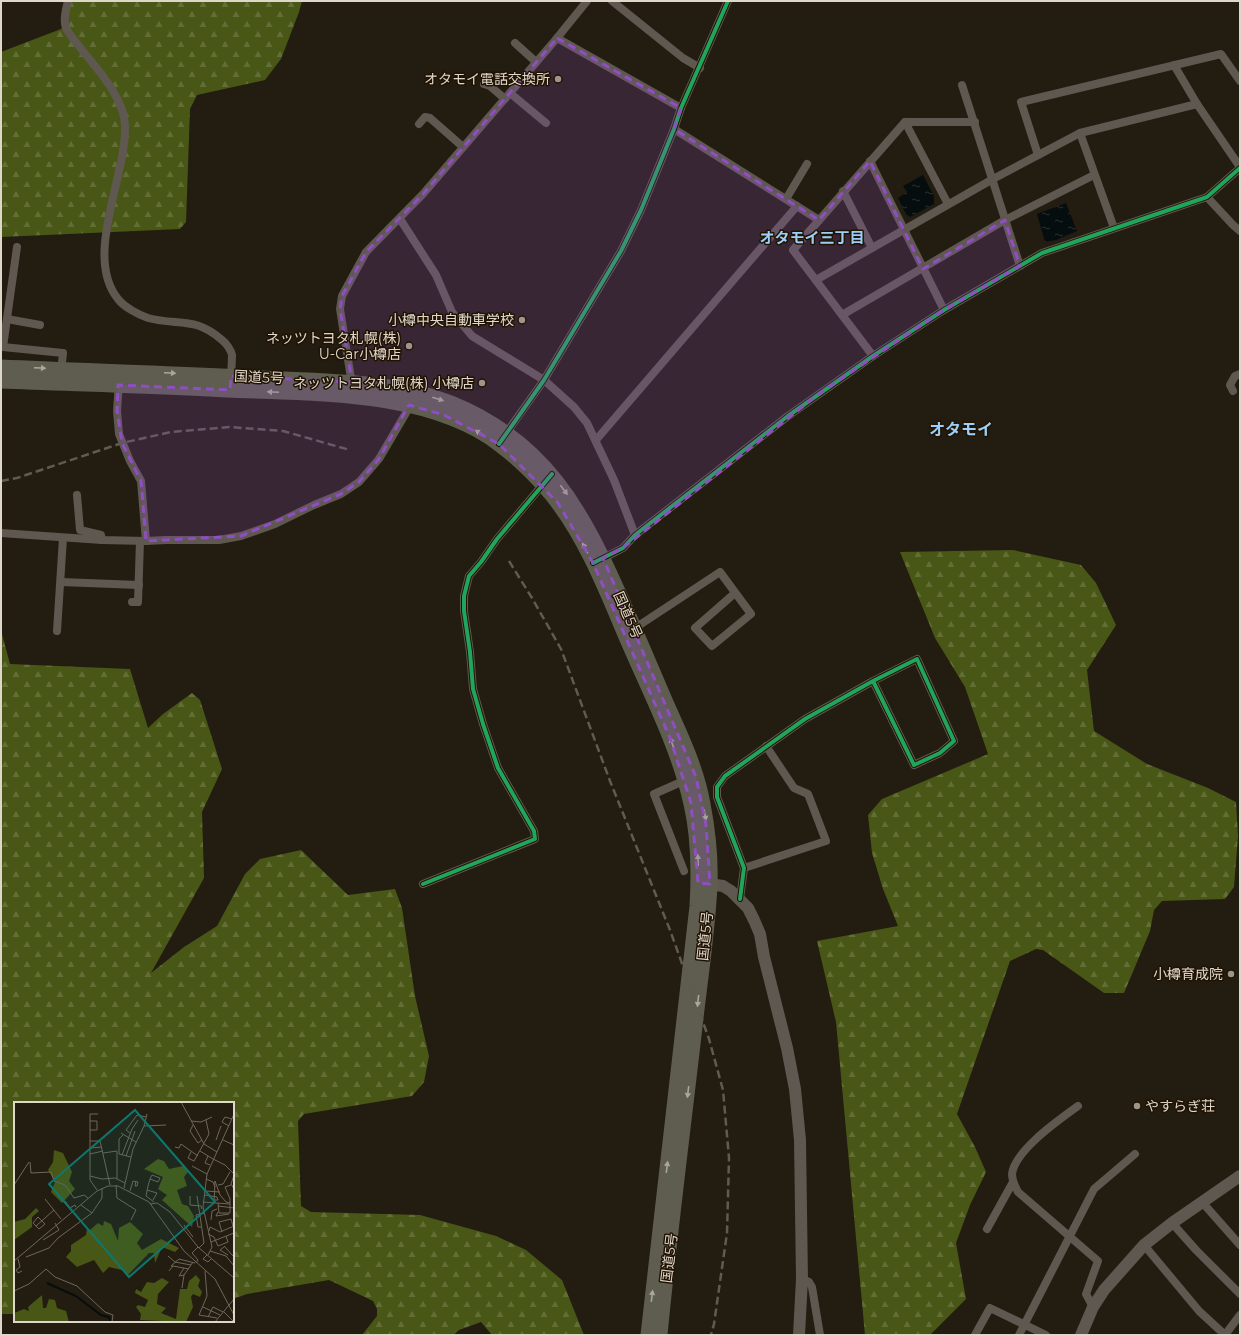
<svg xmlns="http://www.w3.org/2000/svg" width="1241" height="1336" font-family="Montserrat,'Noto Sans JP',sans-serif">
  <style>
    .forest { fill: url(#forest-firs) }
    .water { fill: url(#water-ripples) }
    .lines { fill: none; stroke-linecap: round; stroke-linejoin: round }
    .street { stroke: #5e5850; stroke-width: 8 }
    .secondary { stroke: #5e5850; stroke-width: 12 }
    .highway { stroke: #5e5d50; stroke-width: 15 }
    .rail { stroke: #5f5a52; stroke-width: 2.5; stroke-dasharray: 8 4; stroke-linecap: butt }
    .cycleway-casing { stroke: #201302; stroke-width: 6 }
    .cycleway { stroke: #20a55d; stroke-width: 4 }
    .oneway { fill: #aca69a }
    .marked { fill: #8f4ec1; fill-opacity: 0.2; stroke: #8f4ec1; stroke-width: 3; stroke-dasharray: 8 5; stroke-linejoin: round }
    .poi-dot { fill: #9e968a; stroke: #201302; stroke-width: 1.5 }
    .labels { text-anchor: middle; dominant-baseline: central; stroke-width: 3; stroke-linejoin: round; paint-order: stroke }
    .poi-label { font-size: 14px; fill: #e0d7cb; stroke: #201302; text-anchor: end }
    .street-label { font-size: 14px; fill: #e0d7cb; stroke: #201302 }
    .neighbourhood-label { font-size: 15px; font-weight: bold; fill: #9bcef8; stroke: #201302 }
    .quarter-label { font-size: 16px; font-weight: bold; fill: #9bcef8; stroke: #201302 }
    .inset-river { fill: none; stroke: #050d0e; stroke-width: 2 }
    .inset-road { fill: none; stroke: #6f675b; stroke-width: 1 }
    .view { fill: #0f766e; fill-opacity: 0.15; stroke: #0f766e; stroke-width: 2 }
    .inset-edge { fill: none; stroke: #e0d7cb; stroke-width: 2 }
  </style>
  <defs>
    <pattern id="forest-firs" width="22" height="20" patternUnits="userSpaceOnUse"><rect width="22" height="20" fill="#485715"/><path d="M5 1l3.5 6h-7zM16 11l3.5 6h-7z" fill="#626e36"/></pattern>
    <pattern id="water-ripples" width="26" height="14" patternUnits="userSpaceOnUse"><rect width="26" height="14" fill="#050d0e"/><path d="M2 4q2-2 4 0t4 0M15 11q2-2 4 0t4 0" fill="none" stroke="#293030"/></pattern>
  </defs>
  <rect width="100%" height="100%" fill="#231c11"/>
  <g class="forest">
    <polygon points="69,1 302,1 299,12 281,59 265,80 197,95 190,109 186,222 180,229 1,237 1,52 61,29 67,22"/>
    <polygon points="1013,550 1081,565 1096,583 1116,625 1087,670 1094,731 1147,764 1208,788 1236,802 1238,836 1234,887 1225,899 1162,901 1154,910 1150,931 1124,993 1104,993 1043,950 1036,949 1010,961 957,1114 975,1147 986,1172 970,1205 956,1243 966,1299 930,1335 865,1335 836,1022 817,941 898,926 883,889 872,853 868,815 882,799 988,754 965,687 935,638 900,552"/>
    <polygon points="2,634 10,664 130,669 148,728 163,714 192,693 200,700 222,769 202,812 204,878 151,973 184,947 217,926 245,874 260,859 301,850 348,895 395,889 402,908 415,996 429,1056 424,1082 412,1096 304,1114 298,1121 301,1206 311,1212 420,1215 496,1236 526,1250 562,1280 584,1335 492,1335 481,1322 459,1330 453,1335 362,1335 377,1316 377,1309 373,1301 329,1280 247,1294 233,1299 233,1103 15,1103 15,1314 1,1314"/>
  </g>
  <g class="water">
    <polygon points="923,175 934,196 934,204 910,217 906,214 898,198 907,192 903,186"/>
    <polygon points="1066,203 1077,231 1056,240 1045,242 1037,214"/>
  </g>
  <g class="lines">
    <g class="street">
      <path d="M68 1C66 9 63 20 66 28 70 36 77 43 82 50 98 70 124 98 125 125 127 176 83 256 118 299 124 307 139 315 148 318 179 326 195 316 222 340 226 343 231 350 232 355 232 363 231 371 231 379"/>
      <polyline points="612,1 683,58 700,68"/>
      <polyline points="557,38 681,108"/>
      <polyline points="515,43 536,62"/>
      <polyline points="1174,65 1197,104 1240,167"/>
      <polyline points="484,84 490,86 505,99"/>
      <polyline points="962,85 1020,266"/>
      <polyline points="510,93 546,123"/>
      <polyline points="905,122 948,204"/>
      <polyline points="419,124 425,117 430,118 463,147"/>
      <polyline points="674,129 819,220"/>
      <polyline points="1080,133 1114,228"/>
      <polyline points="1038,155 1021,102 1221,54 1240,81"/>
      <polyline points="870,161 944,310"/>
      <polyline points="843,191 872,248"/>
      <polyline points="1207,197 1233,225 1240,231"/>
      <polyline points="786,199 807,164"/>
      <polyline points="400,219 436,275 452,312 472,336 544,380 574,407 587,423 614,480 635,535"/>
      <polyline points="17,247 3,347 63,353 61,372"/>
      <polyline points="816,280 993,179 1080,133 1197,104"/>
      <polyline points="842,315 1005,220 1094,175"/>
      <polyline points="7,319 40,325"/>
      <polyline points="873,356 793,250 905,122 975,122"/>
      <polyline points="119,382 117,411 119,434 130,461 141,481 146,541"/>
      <polyline points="352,385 340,309 342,296 366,252 423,194 557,38 587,1"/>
      <polyline points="1233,391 1230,385 1235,376 1240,374"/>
      <polyline points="505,435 544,380 621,251 641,210 674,129 681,108 728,1"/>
      <polyline points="596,440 797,206"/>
      <polyline points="77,495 80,530 101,535 102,540"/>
      <polyline points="1,533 102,540 146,541 166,540 219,540 241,536 275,524 314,505 341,494 359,482 379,459 406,413 409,405"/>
      <polyline points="600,560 623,548 635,535 788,416 873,356 944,310 1042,253 1207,197 1240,168"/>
      <polyline points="61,582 139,585"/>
      <polyline points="132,602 138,602 140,541"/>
      <polyline points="632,630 720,572 751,614 712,646 695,628 735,593"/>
      <polyline points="57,631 63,538"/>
      <polyline points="744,868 826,841 808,794 794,788 766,746"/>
      <polyline points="684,871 654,794 688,779"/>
      <polyline points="423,884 535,839 534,831 498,768 483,724 473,689 470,652 464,611 464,596 469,576 481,562 497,539 545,482"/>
      <polyline points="740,899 744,868 717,797 717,787 725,776 805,719 873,681 917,659 954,741 940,753 914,765 873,681"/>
      <path d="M1078 1106C1059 1120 1015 1150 1012 1174 1012 1181 1015 1186 1018 1192L1098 1261 1086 1294 1093 1307"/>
      <polyline points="1202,1202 1240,1245"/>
      <polyline points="1172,1223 1196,1250 1240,1294"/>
      <polyline points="987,1229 1013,1182"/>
      <polyline points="1144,1245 1199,1311 1225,1335"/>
      <polyline points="802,1279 809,1282 812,1287 820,1335"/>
      <polyline points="975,1335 990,1308 1046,1335"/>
      <polyline points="1019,1335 1094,1189 1135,1154"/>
      <polyline points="1225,1335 1240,1315"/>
    </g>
    <g class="secondary">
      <polyline points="702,883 723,886 731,891 748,908 754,920 760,934 764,957 787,1048 795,1089 800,1140 802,1279 799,1335"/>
      <polyline points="1081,1335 1093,1307 1104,1290 1144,1245 1172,1223 1240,1176"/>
    </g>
    <g class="highway">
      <path d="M1 367C87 371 174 373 260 378 324 381 391 380 451 403 545 441 582 510 621 598 637 634 652 670 668 707 682 738 697 770 703 804 708 830 711 859 710 885 708 930 701 974 696 1018 684 1124 670 1229 660 1335"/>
      <path d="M1 381C76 384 152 386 227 390 313 394 429 390 500 445 520 460 544 484 558 503 590 546 609 598 630 646 652 697 679 749 691 804 699 838 699 872 697 906L648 1335"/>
    </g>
    <g class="rail">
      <polyline points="1,481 17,478 122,443 171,432 229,427 283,431 350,450"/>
      <polyline points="509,561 532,598 561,649 610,781 670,930 709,1039 723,1090 729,1158 727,1233 714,1324 711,1335"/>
    </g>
    <g class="cycleway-casing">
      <g id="cycleway">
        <polyline points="499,444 544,380 621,251 641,210 674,129 681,108 728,1"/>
        <polyline points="593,563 623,548 635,535 788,416 873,356 944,310 1042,253 1207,197 1240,168"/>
        <polyline points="423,884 535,839 534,831 498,768 483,724 473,689 470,652 464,611 464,596 469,576 481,562 497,539 552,474"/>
        <polyline points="740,899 744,868 717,797 717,787 725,776 805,719 873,681 917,659 954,741 940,753 914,765 873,681"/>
      </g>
    </g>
    <use href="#cycleway" class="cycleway"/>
  </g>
  <defs><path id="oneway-solid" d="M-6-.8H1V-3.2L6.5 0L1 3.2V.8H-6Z"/></defs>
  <g class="oneway">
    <use href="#oneway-solid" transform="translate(40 368) rotate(3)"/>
    <use href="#oneway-solid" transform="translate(170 373) rotate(3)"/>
    <use href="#oneway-solid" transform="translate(273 392) rotate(-177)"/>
    <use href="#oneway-solid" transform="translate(438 399) rotate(17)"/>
    <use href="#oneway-solid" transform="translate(480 433) rotate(-149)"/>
    <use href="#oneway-solid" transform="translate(564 490) rotate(53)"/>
    <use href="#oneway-solid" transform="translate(585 548) rotate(-118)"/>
    <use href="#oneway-solid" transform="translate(672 743) rotate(-110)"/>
    <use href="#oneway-solid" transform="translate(705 815) rotate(80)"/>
    <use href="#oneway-solid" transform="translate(698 860) rotate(-93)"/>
    <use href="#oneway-solid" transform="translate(698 1001) rotate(96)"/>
    <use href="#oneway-solid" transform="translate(688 1092) rotate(97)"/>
    <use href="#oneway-solid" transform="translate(667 1167) rotate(-83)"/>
    <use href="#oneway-solid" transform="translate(652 1296) rotate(-83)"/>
  </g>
  <path class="marked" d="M557 38 681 108 674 129 819 220 870 161 923 269 1005 220 1020 266 944 310 820 393 623 548 603 558 696 777 706 825 710 884 698 883 691 803 670 738 593 563 558 503 499 444 444 415 409 405 379 459 359 482 341 494 241 536 146 541 141 481 122 443 117 411 118 385 230 390 231 376 352 382 340 309 342 296 366 252 423 194Z"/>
  <g class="poi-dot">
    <circle cx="558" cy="79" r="4"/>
    <circle cx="522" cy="320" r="4"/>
    <circle cx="409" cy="346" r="4"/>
    <circle cx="482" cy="383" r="4"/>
    <circle cx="1231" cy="974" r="4"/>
    <circle cx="1137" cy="1106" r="4"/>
  </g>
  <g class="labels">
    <g class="poi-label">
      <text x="550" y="79">オタモイ電話交換所</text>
      <text x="514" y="320">小樽中央自動車学校</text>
      <text x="401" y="338">ネッツトヨタ札幌(株)<tspan x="401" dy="16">U-Car小樽店</tspan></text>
      <text x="474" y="383">ネッツトヨタ札幌(株) 小樽店</text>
      <text x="1223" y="974">小樽育成院</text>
      <text x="1145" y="1106" text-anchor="start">やすらぎ荘</text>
    </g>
    <g class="street-label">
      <text transform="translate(259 377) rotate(3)">国道5号</text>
      <text transform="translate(628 615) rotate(66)">国道5号</text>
      <text transform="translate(705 936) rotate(-84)">国道5号</text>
      <text transform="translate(669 1258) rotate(-83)">国道5号</text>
    </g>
    <g class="neighbourhood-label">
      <text x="812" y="237">オタモイ三丁目</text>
    </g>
    <g class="quarter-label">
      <text x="961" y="429">オタモイ</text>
    </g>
  </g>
  <g transform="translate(14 1102)">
    <rect width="220" height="220" fill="#231c11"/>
    <path d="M40 48 49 51 58 70 55 79 61 87 48 101 37 90 41 80 34 68 39 60ZM144 57 150 59 155 67 169 64 174 70 170 75 173 84 163 88 168 102 174 104 180 114 178 125 148 98 153 93 144 87 149 75 130 67ZM22 106 25 109 18 115V125L0 138V120L11 117ZM90 119 97 122 104 139 105 126 116 120 129 132 123 141 128 148 147 137 165 146 161 150 148 145 141 161 140 151H135L113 174 108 168 95 165 89 171 80 158 63 165 52 155 57 149V143L72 133 73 126 76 128 84 121 89 124ZM182 173 186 178 184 184 188 190 186 195 179 192 177 195 179 205 172 220 126 218 127 212 122 205 124 203 131 205 134 198 121 191 122 187 127 190 133 180 140 181 148 176 155 180 144 192 143 202 152 206 147 211 162 217 166 187H173L175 179ZM28 193 29 206H32L35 197 41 198 43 206 52 209 55 220H0V211L10 207 15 209 14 205Z" fill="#485715"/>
    <path class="inset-river" d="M33 181 62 194 87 213 95 215 96 219"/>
    <path class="inset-road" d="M167 0 190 42 203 50M76 19H83V28H76M177 19 187 20 198 15M179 23 176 29 184 41 188 38M130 24 152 23M215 24 208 20 211 15 218 17M107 31 122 40M116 31 112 28 123 13 132 15M110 32 105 37V52L117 55M202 38 207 24M209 38 220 43M76 39H86L96 83M161 45 165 46 167 42 184 54M76 46 88 45M103 49V77M186 49 199 57M177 50 174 56 180 59 195 32 192 18M89 51 103 49M76 52 89 49M108 53 118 27 124 18M112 54 121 29M194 54 191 61 196 63M199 57 211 63 220 72M16 60 17 71 37 70 40 79 51 83 60 96 70 93 74 96M178 64 193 72M220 73 217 82 220 87M76 74 88 77 101 76 111 81M136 77 144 80 146 76 138 73 136 77 134 84 132 94 140 100M192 77 199 80 201 85M0 83 15 60M102 83 103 96 122 108 117 118M204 83 209 82 216 70M110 86 119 47 130 24 133 12M83 88 76 78V12H84M133 88 143 91 139 98M116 89 119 79 124 80 123 84H121L122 79M192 89 206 90M191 93 203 95 204 98H200M176 94V103L187 104 188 107M183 94 190 141 185 146M31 97 47 117M51 99 56 106 61 103 62 105M189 100 216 102M200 101 201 79 206 93 212 100 216 101M204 101 205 111H216V97L211 85 217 83M136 102 143 101 156 110 184 145 220 176M67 103 78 111M204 104 220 106M204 110 202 114 215 112M24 115 31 122 25 127 19 121ZM197 118 198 109 203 107M170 123 179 135M22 124 40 108M187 125H184L182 113 191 111M195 129 196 125 206 130 220 124M208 130 205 120 217 117 219 124M194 132 200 135 204 144 214 140 212 134M29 138 45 128 41 121M197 140 220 131M210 144 220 155M210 145 206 148 214 153M196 149 212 154 220 164M193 153 189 157 194 160 197 157M194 153 198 145 189 105 193 72 220 12M154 154 161 160 177 163M12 155 35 146 44 136 78 111 88 96V86M4 157 6 165 2 168 4 171 8 169M0 159 83 89 94 84H104L135 100 170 149 201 177 220 213M182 161 184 158 178 151 184 145M159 164 175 167M170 166 165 174 170 173M155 169 159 164H157L165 157 181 161M191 169 193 194 185 213 203 216M168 186 170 173 179 160M0 189 15 182 32 167 41 175 63 184 91 210 99 213 98 220M189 205 206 213M210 210 220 220M194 215 199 205 209 210M201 220 220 197"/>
    <path class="view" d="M121 8 201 100 115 175 35 82Z"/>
    <rect width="220" height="220" class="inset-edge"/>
  </g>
  <rect width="1241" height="1336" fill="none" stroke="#e0d7cb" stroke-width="4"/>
</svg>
